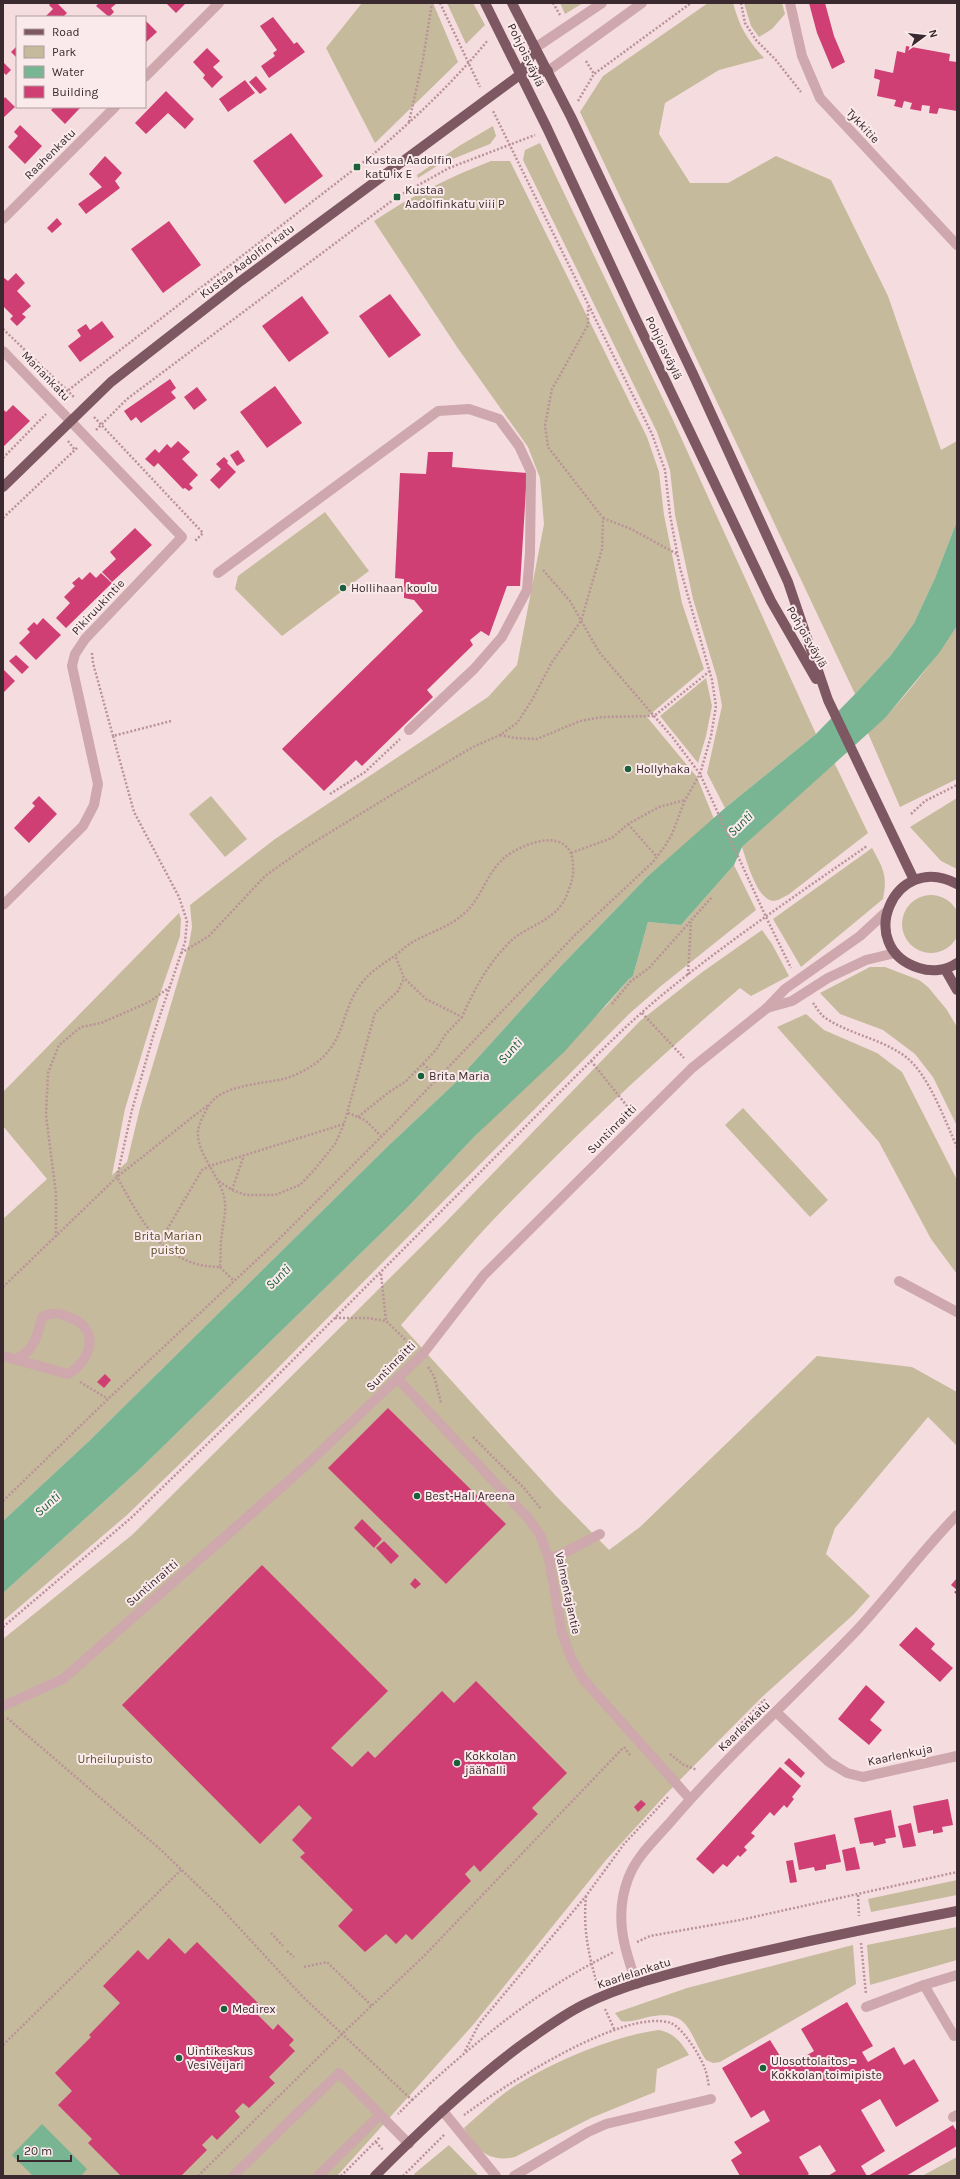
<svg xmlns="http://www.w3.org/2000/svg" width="960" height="2179" font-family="Karla,sans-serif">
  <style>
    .green { fill: #c5ba9b }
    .water { fill: #79b493 }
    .building { fill: #d03f74 }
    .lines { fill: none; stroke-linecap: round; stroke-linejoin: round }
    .path { stroke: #ba9299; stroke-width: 2.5; stroke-dasharray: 2 2; stroke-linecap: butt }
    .minor { stroke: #cea8ad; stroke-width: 10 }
    .major { stroke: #7d5862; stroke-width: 10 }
    .poi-dot { fill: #1a603a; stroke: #fbeaeb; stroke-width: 1.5 }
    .labels { text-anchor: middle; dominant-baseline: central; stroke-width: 4; stroke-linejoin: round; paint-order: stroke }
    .street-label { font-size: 12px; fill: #3a292e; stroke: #fbeaeb }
    .poi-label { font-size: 12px; fill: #3a292e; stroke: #fbeaeb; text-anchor: start }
    .park-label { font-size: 12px; fill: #5b4f2a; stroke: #fbeaeb }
    .water-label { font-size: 13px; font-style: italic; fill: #1a603a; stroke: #fbeaeb }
  </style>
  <rect width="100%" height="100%" fill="#f5dddf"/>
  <g class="green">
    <polygon points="362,3 433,3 458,62 375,143 326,48"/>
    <polygon points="447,3 473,3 485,25 466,44"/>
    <polygon points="560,3 583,3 565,14"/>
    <path d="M708 3H733C740 28 747 39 764 58L719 70 665 103 659 134 690 183H728L776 156 831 180 888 296 941 450 957 441V521L935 578 914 623 891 655 855 694 580 112 603 76Z"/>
    <polygon points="744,3 782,3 785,14 772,29 759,37 751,26"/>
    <polygon points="493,126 496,136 490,144 440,164 418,178 417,175 459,146"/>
    <polygon points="540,143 673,420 816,734 725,808 707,773 722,706 717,678 693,599 675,515 670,470 657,432 523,160 525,150"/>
    <path d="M491 161H510L647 437 659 472 664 515 682 603 704 669 647 717 697 777 714 819 648 876 559 968 454 1084 387 1147 88 1442 3 1521V1219L47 1179 3 1126V1092L179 913 181 919 180 936 160 994 125 1109 112 1175 127 1162 140 1108 189 944 192 927 190 905 275 839 488 697 517 665 544 524 540 478 528 447 457 347 374 221C411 196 450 177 491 161Z"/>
    <polygon points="325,512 369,571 282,636 235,589 238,576"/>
    <path d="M957 626V779L900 807 868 733C902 703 931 664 957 626Z"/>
    <polygon points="706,678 712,706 706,736 698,763 660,716"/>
    <path d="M834 762 868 833 788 895C783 897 778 901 773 901 757 900 746 859 742 847Z"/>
    <polygon points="211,796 247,839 225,857 189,814"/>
    <polygon points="957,798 957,869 941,861 910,827"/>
    <path d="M872 848C883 868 888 876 883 899L801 967 773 919Z"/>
    <polygon points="734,865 756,910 661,986 629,1014 260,1386 127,1515 3,1621 3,1593 139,1470 407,1208 475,1136 606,1006 629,979 633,976 648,922 681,925"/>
    <circle cx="931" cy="924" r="29"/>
    <path d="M762 930 772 944 789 976 751 996 740 988C654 1061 571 1139 493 1220 461 1254 432 1290 401 1325L556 1496 609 1550 640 1527 817 1356 912 1367 957 1392V1446L928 1417 835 1528 826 1554 870 1596 853 1615 762 1697 668 1792 606 1860 473 2025 337 2176H3V1639L132 1535 442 1226 640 1021 701 973Z"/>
    <polygon points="870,967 885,967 919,980 928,987 947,1010 957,1027 957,1126 933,1077 915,1054 883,1030 840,1014 820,993"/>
    <polygon points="806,1014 824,1030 877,1053 902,1072 957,1180 957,1274 931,1239 879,1142 777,1027"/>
    <polygon points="743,1108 828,1200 810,1217 725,1125"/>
    <polygon points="957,1880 957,1895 871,1912 868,1899"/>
    <polygon points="957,1927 957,1960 870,1985 867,1945"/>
    <path d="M853 1945 856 1984 720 2062 713 2063 706 2060C688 2034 691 2008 648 2017 639 2019 630 2023 621 2021L615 2013 687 1988Z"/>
    <path d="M659 2030C674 2033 681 2042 689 2055L657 2069 655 2092 591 2118 515 2157C488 2163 476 2149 464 2128 478 2116 491 2103 506 2092 544 2065 612 2036 659 2030Z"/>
    <polygon points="449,2145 479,2176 416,2176 414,2174"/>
    <polygon points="957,2157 957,2176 922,2176"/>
  </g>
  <g class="water">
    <polygon points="957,521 957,626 939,653 885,718 742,847 734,865 681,925 648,922 633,976 629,979 565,1051 475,1136 407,1208 139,1470 3,1593 3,1521 88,1442 387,1147 454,1084 559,968 648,876 725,808 816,734 855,694 891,655 914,623 935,578"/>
    <polygon points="42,2124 87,2169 81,2176 33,2176 12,2155"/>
  </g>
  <g class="building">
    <polygon points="51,3 58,4 67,13 63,17 45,17 53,9 49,5"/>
    <polygon points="99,3 117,3 111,8 114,12 109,17 96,6"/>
    <polygon points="166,3 186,3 176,13"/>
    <polygon points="809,3 825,3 834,36 845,62 832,69 817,33"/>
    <polygon points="273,17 294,44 297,42 305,52 269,78 261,66 275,56 273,53 277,50 260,26"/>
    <polygon points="145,20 157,32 145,43"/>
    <polygon points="17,46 17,58 11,52"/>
    <polygon points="906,46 950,54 949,61 957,62 957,111 939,108 937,114 929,113 930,106 922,105 921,111 910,109 912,103 904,101 902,108 894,106 896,100 877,96 880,80 874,78 875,69 893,73 897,51 905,53"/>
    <polygon points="207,48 220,61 213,67 223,77 212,88 203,78 205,75 193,62"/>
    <polygon points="3,62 11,70 6,75 3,72"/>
    <polygon points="256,76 267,89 260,94 249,82"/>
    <polygon points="245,80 255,93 228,112 219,99"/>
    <polygon points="166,91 194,119 185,129 168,113 146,134 135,123"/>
    <polygon points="5,97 15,107 3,118 3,100"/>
    <polygon points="54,107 79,107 80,108 65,124 51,110"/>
    <polygon points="20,125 42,146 25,164 8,147 18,136 14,132"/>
    <polygon points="291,133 323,176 285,204 253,161"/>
    <polygon points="105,156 122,173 115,181 120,188 86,214 78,204 102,187 89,174"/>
    <polygon points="57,218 62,224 52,233 47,228"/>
    <polygon points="169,221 201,265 163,293 131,249"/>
    <polygon points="16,273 25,283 17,291 31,306 22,314 26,317 17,326 10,319 13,316 3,306 3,277 8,281"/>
    <polygon points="390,294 421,335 389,358 359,316"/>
    <polygon points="302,296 329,333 289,362 262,326"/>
    <polygon points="102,321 114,337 80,362 68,346 81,336 77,330 86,324 90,330"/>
    <polygon points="170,379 176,388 171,392 176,398 141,423 136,417 131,421 124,411"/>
    <polygon points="275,386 302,423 267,448 240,412"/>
    <polygon points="197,387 207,400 194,410 184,397"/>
    <polygon points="13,405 30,421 3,447 3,409 6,412"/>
    <polygon points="178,441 190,452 182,459 198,475 189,484 193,488 189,491 185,488 183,489 158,463 154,467 145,459 155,449 159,453 167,444 171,448"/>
    <polygon points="238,450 245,461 237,466 230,455"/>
    <polygon points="428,452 453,452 452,467 527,473 520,586 507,586 489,636 481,631 470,640 473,645 427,690 433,697 362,766 356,760 324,791 282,749 423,611 414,600 404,598 404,579 395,578 400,473 426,474"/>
    <polygon points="224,457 228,461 227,463 236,472 219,489 210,480 221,469 216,464"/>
    <polygon points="135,528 152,545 112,582 102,572 116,559 110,552"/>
    <polygon points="90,572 96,578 101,573 112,583 66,628 56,618 70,603 64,597 75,586 72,583 79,577 82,580"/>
    <polygon points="43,618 61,635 36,660 19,643 30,632 27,629 34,622 37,625"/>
    <polygon points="16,655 29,667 22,674 9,661"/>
    <polygon points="3,669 15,681 3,693"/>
    <polygon points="39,796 57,814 29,843 14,828 35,806 32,803"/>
    <polygon points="105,1374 111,1380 104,1388 97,1382"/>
    <polygon points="388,1408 506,1524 446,1584 328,1468"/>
    <polygon points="362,1519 382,1539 374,1548 354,1528"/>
    <polygon points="384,1541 399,1556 391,1564 376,1548"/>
    <polygon points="262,1565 388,1691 331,1748 352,1767 368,1751 375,1758 442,1691 454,1703 476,1681 567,1773 532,1808 538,1814 480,1872 474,1865 465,1874 471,1881 412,1940 406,1934 396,1944 386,1934 365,1952 338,1926 353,1910 300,1857 305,1853 292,1840 312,1818 299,1805 260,1844 122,1705"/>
    <polygon points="415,1578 421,1584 415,1589 410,1584"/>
    <polygon points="957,1578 957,1595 954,1592 957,1590 951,1585"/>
    <polygon points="916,1627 935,1644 931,1649 953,1668 940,1682 899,1645"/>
    <polygon points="866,1685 885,1702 870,1720 882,1730 869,1745 838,1719"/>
    <polygon points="789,1758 805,1773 801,1778 784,1763"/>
    <polygon points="780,1767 801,1786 792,1797 794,1799 787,1808 784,1805 774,1816 770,1812 751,1833 755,1836 744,1847 747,1850 740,1857 738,1855 727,1867 723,1864 713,1874 696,1859"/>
    <polygon points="948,1799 953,1825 942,1827 943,1832 933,1834 933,1830 918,1833 913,1806"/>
    <polygon points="641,1800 646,1804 638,1812 634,1807"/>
    <polygon points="891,1810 896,1837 885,1839 886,1843 874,1846 873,1842 860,1844 854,1818"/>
    <polygon points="911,1823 916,1846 903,1848 898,1826"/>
    <polygon points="835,1834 841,1862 826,1865 826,1869 815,1871 814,1867 799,1870 794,1843"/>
    <polygon points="855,1847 860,1869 846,1871 842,1850"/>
    <polygon points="793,1860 797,1882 790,1883 786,1861"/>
    <polygon points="169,1938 185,1954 197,1942 261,2006 255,2012 273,2030 278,2024 294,2040 289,2045 295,2051 269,2077 275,2083 249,2108 243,2103 235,2111 240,2117 217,2140 212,2135 202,2145 207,2150 181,2176 121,2176 88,2143 92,2139 58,2105 72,2091 55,2073 91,2037 89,2035 120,2003 103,1986 138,1950 148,1960"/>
    <polygon points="847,2002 873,2046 862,2052 868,2062 894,2047 904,2065 914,2059 939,2101 896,2127 880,2099 861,2110 885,2151 861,2166 867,2176 828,2176 836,2171 820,2145 799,2157 809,2174 806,2176 740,2176 731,2160 742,2153 734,2142 770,2121 764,2110 751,2118 722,2068 770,2040 787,2067 814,2051 801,2029"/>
    <polygon points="953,2125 957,2132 957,2146 906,2176 868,2176"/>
  </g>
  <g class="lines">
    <g class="path">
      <polyline points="440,3 480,87"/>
      <polyline points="553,3 560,15"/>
      <polyline points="741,3 745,23 756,40 775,59 801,92"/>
      <polyline points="586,61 594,74"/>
      <polyline points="578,101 594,74 691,3"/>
      <polyline points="409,122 423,59 432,3"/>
      <polyline points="3,329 75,398"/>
      <path d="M62 395 370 157C412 121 453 83 488 40"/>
      <polyline points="94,417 203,533 195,541"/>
      <polyline points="96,430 127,399 397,197 449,168 535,135"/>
      <polyline points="68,441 75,450"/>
      <polyline points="3,458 46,414"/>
      <polyline points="3,518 78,447"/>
      <polyline points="603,518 631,529 677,554"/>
      <polyline points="543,570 570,601 599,652 673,738 700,774 766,917 791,968"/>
      <polyline points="92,653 93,663 113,736"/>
      <path d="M171 721 113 736 134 812 179 897 187 921 185 942 154 1033 132 1110 117 1177C142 1221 163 1267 220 1267 221 1256 220 1244 222 1233 223 1223 226 1212 225 1203 223 1178 196 1155 198 1131 199 1123 204 1114 208 1107 219 1085 262 1084 283 1079 292 1077 302 1072 310 1067 347 1044 339 1013 361 984 371 970 384 964 397 954 402 950 406 946 411 943 424 935 440 930 453 922 482 903 480 884 500 862 511 849 548 833 563 844 571 849 573 858 573 867 574 876 571 883 568 892 556 925 525 923 505 947 486 967 473 992 462 1017L426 999 404 978 395 955"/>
      <polyline points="500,735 515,738 537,739 580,721 602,717 654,716 710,671"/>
      <polyline points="330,794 365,772 400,739"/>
      <polyline points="911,814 925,801 957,785"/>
      <polyline points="628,824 657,857"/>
      <polyline points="571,853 612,838 628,824 659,807 685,800"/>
      <polyline points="181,953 209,936 265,876 306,847 403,788 473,747 500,735 517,723 532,700 552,662 581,621 602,549 603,518 548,447 545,425 552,389 588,325 588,307"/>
      <polyline points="688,975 691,922"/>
      <path d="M813 1003C817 1008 821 1016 827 1019 852 1035 882 1039 906 1057 929 1075 945 1121 957 1147"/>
      <polyline points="612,1004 631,981 649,968 712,897"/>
      <polyline points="642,1013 684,1058"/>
      <polyline points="591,1061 631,1111"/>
      <polyline points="423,1064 438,1077"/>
      <polyline points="348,1113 365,1120 381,1136"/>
      <polyline points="358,1117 389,1092 405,1082 436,1050 445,1035 462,1017"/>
      <polyline points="219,1181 232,1190 246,1195 275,1195 300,1185 315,1169 335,1144 344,1124 375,1013 398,991 404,978"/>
      <polyline points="232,1190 244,1155"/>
      <polyline points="56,1237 56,1194 46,1115 48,1073 59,1045 81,1027 101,1023 149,1002 170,987"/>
      <polyline points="159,1243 202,1170 210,1166 344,1124"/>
      <polyline points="220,1267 234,1281"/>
      <polyline points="381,1274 386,1321 412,1346"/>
      <polyline points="3,1287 117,1177 209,1104"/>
      <polyline points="335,1318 368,1318 386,1321"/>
      <polyline points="428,1367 434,1376 441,1403"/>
      <polyline points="80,1382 108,1399"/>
      <polyline points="473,1437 525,1489 541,1509"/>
      <polyline points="3,1501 108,1399 277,1241 392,1126 575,935 653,862 665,846 672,834 685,800 700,774 711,736 716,706 712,680 680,568 670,515 665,470 652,434 493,111"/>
      <path d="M3 1627 131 1518 265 1388 591 1061C617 1035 643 1010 672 987 734 937 801 892 867 846"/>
      <polyline points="7,1718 160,1849 220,1907 301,1995 412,2100 398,2114"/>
      <polyline points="739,1726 764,1700 766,1702"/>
      <polyline points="624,1747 630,1755"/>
      <polyline points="670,1754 684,1765 697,1770"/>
      <polyline points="858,1895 859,1916"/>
      <path d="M586 1896C583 1929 588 1952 597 1984"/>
      <polyline points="271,1933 283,1946"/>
      <polyline points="637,1942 650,1936 740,1920 957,1872"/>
      <polyline points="861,1943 866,1994"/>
      <polyline points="287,1951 294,1957"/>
      <polyline points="304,1967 327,1962 372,2006"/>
      <polyline points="605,2009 615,2031"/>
      <polyline points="3,2045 181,1870"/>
      <polyline points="465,2051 479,2024 586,1896 624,1844 669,1796"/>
      <path d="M412 2100C474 2043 538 1989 614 1952"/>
      <path d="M464 2115C502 2087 624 2007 671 2023 683 2028 701 2057 705 2069 707 2074 708 2081 709 2087"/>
      <polyline points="376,2142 383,2150"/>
      <polyline points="198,2176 343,2033 424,1956 623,1748"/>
      <polyline points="341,2176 380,2137"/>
      <polyline points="403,2176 445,2134"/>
    </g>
    <g class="minor">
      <polyline points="790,3 802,56 820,98 957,245"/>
      <polyline points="535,48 602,3"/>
      <polyline points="548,71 642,3"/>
      <polyline points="145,77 219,3"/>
      <polyline points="3,219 115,107"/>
      <polyline points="3,351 182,537 85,639 75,654 72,666 98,784 94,805 83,826 3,905"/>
      <polyline points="218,573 438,411 469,409 499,419 519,446 531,472 530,553 527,590 502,637 474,669 409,730"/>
      <polyline points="767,1008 792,1001 828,978 866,960 895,953"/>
      <polyline points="899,1281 957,1312"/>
      <path d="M3 1356 68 1374C92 1360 101 1327 68 1317 58 1313 52 1312 42 1317 38 1335 34 1350 17 1359"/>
      <polyline points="398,1379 528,1518 540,1535 549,1559 562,1633 571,1658 583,1679 690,1799"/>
      <polyline points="549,1559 562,1554 600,1534"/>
      <polyline points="3,1706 63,1679 301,1470 422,1355 484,1275 692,1068 767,1008 785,989 860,936 886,912"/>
      <polyline points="776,1712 829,1762 847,1773 863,1777 957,1756"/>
      <path d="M637 1984C624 1949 614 1916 628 1879 636 1856 657 1838 673 1819 731 1752 797 1693 858 1629 892 1592 922 1551 957 1515"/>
      <polyline points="924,1985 954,2036"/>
      <polyline points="866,2007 924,1985 957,1975"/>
      <polyline points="442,2110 496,2176"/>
      <polyline points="953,2117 957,2115"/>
      <polyline points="233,2176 339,2073 409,2144"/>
      <polyline points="318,2176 380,2115"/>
      <polyline points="514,2176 588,2132 606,2124 711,2099"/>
    </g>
    <g class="major">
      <polyline points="485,3 547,128 634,315 771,601 816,679"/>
      <polyline points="512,3 571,117 693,374 788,582 828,700 914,880"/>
      <polyline points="521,74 548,71"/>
      <polyline points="3,487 111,382 238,283 521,74 535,48"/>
      <path d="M957 884C893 850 854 948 919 968 931 972 946 971 957 963"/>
      <polyline points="945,969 957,990"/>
      <path d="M375 2176C421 2130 468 2085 520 2046 540 2032 561 2016 583 2005 627 1983 677 1972 725 1960 802 1942 879 1926 957 1911"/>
    </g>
  </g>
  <g class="poi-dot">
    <rect x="353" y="163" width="8" height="8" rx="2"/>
    <rect x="393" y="193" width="8" height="8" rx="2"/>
    <circle cx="343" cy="588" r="4"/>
    <circle cx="628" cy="769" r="4"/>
    <circle cx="421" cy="1076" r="4"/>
    <circle cx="417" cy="1496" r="4"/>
    <circle cx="457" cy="1763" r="4"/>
    <circle cx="224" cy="2009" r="4"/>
    <circle cx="179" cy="2058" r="4"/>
    <circle cx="763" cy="2068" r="4"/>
  </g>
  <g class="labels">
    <g class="street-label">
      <text transform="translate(526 55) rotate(64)">Pohjoisväylä</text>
      <text transform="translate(863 126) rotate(47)">Tykkitie</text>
      <text transform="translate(50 154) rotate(-45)">Raahenkatu</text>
      <text transform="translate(247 261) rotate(-37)">Kustaa Aadolfin katu</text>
      <text transform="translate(664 348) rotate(64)">Pohjoisväylä</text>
      <text transform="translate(46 376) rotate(46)">Mariankatu</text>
      <text transform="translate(98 607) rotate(-47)">Pikiruukintie</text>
      <text transform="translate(807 637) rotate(60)">Pohjoisväylä</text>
      <text transform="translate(612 1129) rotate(-45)">Suntinraitti</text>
      <text transform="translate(391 1366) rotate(-45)">Suntinraitti</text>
      <text transform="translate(152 1583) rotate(-41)">Suntinraitti</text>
      <text transform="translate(568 1593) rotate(78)">Valmentajantie</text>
      <text transform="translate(744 1726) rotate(-44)">Kaarlenkatu</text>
      <text transform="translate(900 1755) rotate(-12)">Kaarlenkuja</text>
      <text transform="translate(634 1973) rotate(-18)">Kaarlelankatu</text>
    </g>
    <g class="poi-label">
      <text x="365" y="160">Kustaa Aadolfin<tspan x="365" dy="14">katu ix E</tspan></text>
      <text x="405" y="190">Kustaa<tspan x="405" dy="14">Aadolfinkatu viii P</tspan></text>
      <text x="351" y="588">Hollihaan koulu</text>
      <text x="636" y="769">Hollyhaka</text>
      <text x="429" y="1076">Brita Maria</text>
      <text x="425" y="1496">Best‑Hall Areena</text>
      <text x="465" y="1756">Kokkolan<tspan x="465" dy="14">jäähalli</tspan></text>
      <text x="232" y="2009">Medirex</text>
      <text x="187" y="2051">Uintikeskus<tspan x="187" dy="14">VesiVeijari</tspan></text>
      <text x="771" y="2061">Ulosottolaitos -<tspan x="771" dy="14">Kokkolan toimipiste</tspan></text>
    </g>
    <g class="park-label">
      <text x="168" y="1236">Brita Marian<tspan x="168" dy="14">puisto</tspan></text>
      <text x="115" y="1759">Urheilupuisto</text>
    </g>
    <g class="water-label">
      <text transform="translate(740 824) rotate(-44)">Sunti</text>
      <text transform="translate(510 1051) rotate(-48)">Sunti</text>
      <text transform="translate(278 1277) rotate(-44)">Sunti</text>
      <text transform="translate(47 1504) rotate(-42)">Sunti</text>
    </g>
  </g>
  <rect width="960" height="2179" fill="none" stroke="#3a292e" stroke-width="8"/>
  <rect x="16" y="16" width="130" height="92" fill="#fbeaeb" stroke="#ae9d9f"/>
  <rect x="24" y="29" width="20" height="6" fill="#7d5862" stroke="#ae9d9f"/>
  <text x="52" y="36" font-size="12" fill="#3a292e">Road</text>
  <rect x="24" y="46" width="20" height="12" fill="#c5ba9b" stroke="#ae9d9f"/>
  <text x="52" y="56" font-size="12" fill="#3a292e">Park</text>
  <rect x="24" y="66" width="20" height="12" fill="#79b493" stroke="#ae9d9f"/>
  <text x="52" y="76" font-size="12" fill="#3a292e">Water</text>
  <rect x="24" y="86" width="20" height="12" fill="#d03f74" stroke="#ae9d9f"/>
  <text x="52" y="96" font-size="12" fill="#3a292e">Building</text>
  <g transform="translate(924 36) rotate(75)" stroke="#fbeaeb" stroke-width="3" paint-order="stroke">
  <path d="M0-3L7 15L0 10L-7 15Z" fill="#3a292e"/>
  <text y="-6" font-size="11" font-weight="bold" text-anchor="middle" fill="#3a292e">N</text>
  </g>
  <path d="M18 2155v6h53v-6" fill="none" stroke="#3a292e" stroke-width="2"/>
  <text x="24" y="2155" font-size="12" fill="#3a292e" stroke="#fbeaeb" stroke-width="3" paint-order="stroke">20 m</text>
</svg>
